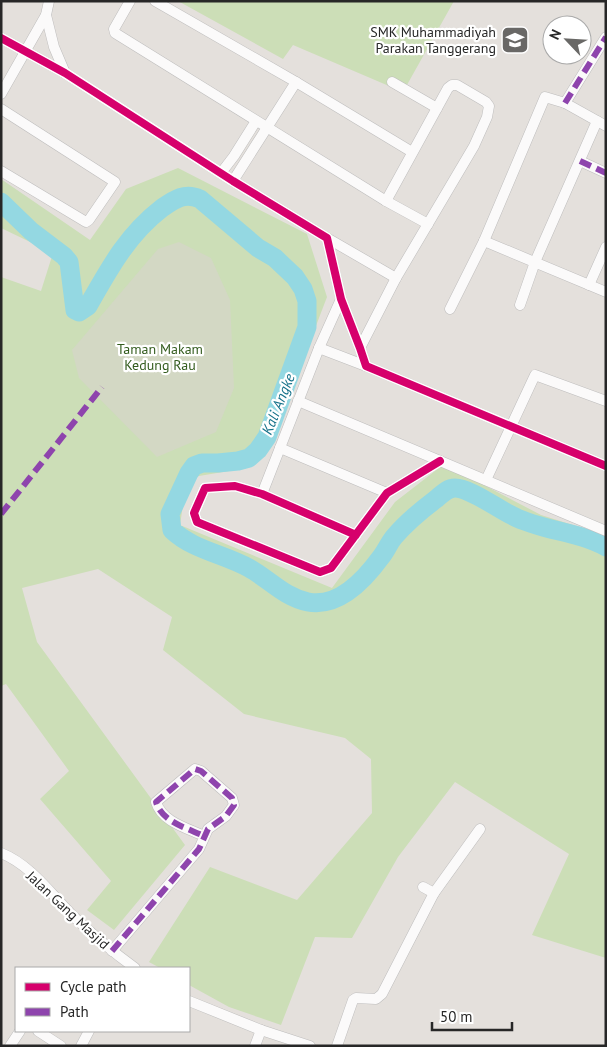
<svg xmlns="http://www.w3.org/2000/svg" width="607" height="1047" font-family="'PT Sans',sans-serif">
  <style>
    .green { fill: #ccdeb7 }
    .cemetery { fill: #d3d8c4 }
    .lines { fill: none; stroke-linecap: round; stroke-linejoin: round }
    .river { stroke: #94d8e2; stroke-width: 19 }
    .street-casing { stroke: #bebdbd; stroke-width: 11 }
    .street { stroke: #fbfafa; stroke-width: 10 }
    .quiet { stroke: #8e44ad; stroke-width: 6; stroke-dasharray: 12 6; stroke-linecap: butt }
    .cycleway-casing { stroke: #fff; stroke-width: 11 }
    .cycleway { stroke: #d6006c; stroke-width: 8 }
    .labels { text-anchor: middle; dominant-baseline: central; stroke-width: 4.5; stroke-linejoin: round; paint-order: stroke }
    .poi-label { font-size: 14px; fill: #272727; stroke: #fff; text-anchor: end }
    .park-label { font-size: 14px; fill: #335c1e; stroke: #fff }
    .street-label { font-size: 14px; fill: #272727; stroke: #fff }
    .water-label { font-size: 15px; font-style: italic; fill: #17728a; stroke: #fff }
  </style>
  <rect width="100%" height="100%" fill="#e4e0dc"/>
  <g class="green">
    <polygon points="178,1 454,1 403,92 293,45 283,59"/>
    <polygon points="178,168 307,234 327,297 273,438 247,468 187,478 180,525 332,588 395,502 444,464 541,515 592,531 606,541 606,958 532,935 569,854 455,782 398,857 352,938 315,937 281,1025 229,1007 189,985 189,968 160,968 149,962 210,867 297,900 372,813 371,759 345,738 244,714 163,650 172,617 98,569 22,588 37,642 185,845 114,930 87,910 111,881 40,799 69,771 6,684 1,686 1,277 41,291 53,253 1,228 1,179 90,240 126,189"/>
  </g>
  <polygon class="cemetery" points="179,242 211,258 230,300 234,388 216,432 157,457 79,378 72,350 158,249"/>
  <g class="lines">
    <path class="river" d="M1 202 31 231 64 256 69 262 75 310 79 312 88 306C109 269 127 235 162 208 175 199 185 192 200 199L258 248 275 258 295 277 303 289 307 301V327L267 437 258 450 249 458 238 461 218 463H202L194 466 189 473 170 514 172 530C193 550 224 554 249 568 269 579 284 597 308 602 339 608 365 579 381 557 386 551 389 543 394 537 406 523 420 511 436 499 441 495 447 488 455 488 470 488 498 509 513 516 542 531 577 531 606 547"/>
    <g class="street-casing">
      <g id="street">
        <polyline points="130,1 114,29 115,33 386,201 428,224"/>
        <polyline points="155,1 296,82 412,152"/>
        <polyline points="46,15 54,47 65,73"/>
        <polyline points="1,38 65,73 233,181 327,238 341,299 360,348 366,366 606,466"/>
        <polyline points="392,82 437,108"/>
        <polyline points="1,94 46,15 49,1"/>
        <polyline points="565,103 606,37"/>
        <polyline points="1,109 115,182 89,220 86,222 1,171"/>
        <polyline points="580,161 606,173"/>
        <polyline points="221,173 234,156 256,121"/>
        <polyline points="233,181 296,82"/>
        <polyline points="327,238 396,278"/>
        <polyline points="484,241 545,97 565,103 606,126"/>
        <polyline points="589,285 606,247"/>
        <polyline points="520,305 535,262 597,121"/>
        <polyline points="450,309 484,241 606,292"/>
        <polyline points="319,348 366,366"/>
        <polyline points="360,348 396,278 474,146 487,117 489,106 486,102 457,85 452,85 448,88 386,201"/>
        <polyline points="298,401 606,531"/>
        <polyline points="280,448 387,493"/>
        <polyline points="486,480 535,375 606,401"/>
        <polyline points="262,494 319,348 341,299"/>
        <polyline points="356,535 262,494 235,486 205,488 194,513 197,522 320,572 331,568 387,493 440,461"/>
        <path d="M1 853C31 865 51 894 73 916 93 935 113 952 135 968"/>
        <polyline points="423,887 434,893"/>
        <path d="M112 951 199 849 208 829 226 816 234 805 232 798 201 771 195 769 156 802C162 822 187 828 204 836"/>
        <polyline points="189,1001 261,1030 310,1046"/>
        <polyline points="38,1031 61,1046"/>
        <polyline points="10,1046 20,1031"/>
        <polyline points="81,1046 89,1031"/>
        <polyline points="255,1046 261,1030"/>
        <polyline points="337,1046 353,1000 356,998 376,999 382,994 434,893 480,829"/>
      </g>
    </g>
    <use href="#street" class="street"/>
    <g class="quiet">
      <polyline points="565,103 606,37"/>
      <polyline points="580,161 606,173"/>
      <polyline points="1,514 102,387"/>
      <path d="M112 951 199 849 208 829 226 816 234 805 232 798 201 771 195 769 156 802C162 822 187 828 204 836"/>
    </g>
    <g class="cycleway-casing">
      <g id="cycleway">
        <polyline points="1,38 65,73 233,181 327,238 341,299 360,348 366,366 606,466"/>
        <polyline points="356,535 262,494 235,486 205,488 194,513 197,522 320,572 331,568 387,493 440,461"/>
      </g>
    </g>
    <use href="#cycleway" class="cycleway"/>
  </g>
  <defs>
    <g id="school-square" transform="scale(1.4375)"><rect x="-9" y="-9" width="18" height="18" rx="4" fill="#696866" stroke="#fff"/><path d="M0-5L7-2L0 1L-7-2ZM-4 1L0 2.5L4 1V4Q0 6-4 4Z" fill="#fff"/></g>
  </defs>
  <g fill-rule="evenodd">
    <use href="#school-square" x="515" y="40"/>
  </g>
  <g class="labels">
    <g class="poi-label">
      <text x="496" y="32">SMK Muhammadiyah<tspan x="496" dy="16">Parakan Tanggerang</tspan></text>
    </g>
    <g class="park-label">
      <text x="160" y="349">Taman Makam<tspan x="160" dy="16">Kedung Rau</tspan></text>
    </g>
    <g class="street-label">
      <text transform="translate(68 910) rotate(43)">Jalan Gang Masjid</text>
    </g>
    <g class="water-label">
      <text transform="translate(278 404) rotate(-68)">Kali Angke</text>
    </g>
  </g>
  <rect width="607" height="1047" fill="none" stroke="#272727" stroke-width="5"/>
  <rect x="15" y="967" width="175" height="65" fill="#ffffff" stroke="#a9a9a9"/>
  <rect x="25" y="983" width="25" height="8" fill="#d6006c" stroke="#a9a9a9"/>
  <text x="60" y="992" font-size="15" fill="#272727">Cycle path</text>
  <rect x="25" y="1008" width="25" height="8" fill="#8e44ad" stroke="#a9a9a9"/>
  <text x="60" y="1017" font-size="15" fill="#272727">Path</text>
  <g transform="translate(567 40) rotate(295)"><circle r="24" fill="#ffffff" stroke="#a9a9a9"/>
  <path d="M0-4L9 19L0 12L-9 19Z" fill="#696866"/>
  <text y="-8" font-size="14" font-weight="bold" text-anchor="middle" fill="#272727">N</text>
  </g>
  <path d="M432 1022v8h80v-8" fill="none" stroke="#272727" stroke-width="2.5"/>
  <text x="440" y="1022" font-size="15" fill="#272727" stroke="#ffffff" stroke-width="4" paint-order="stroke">50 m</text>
</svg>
